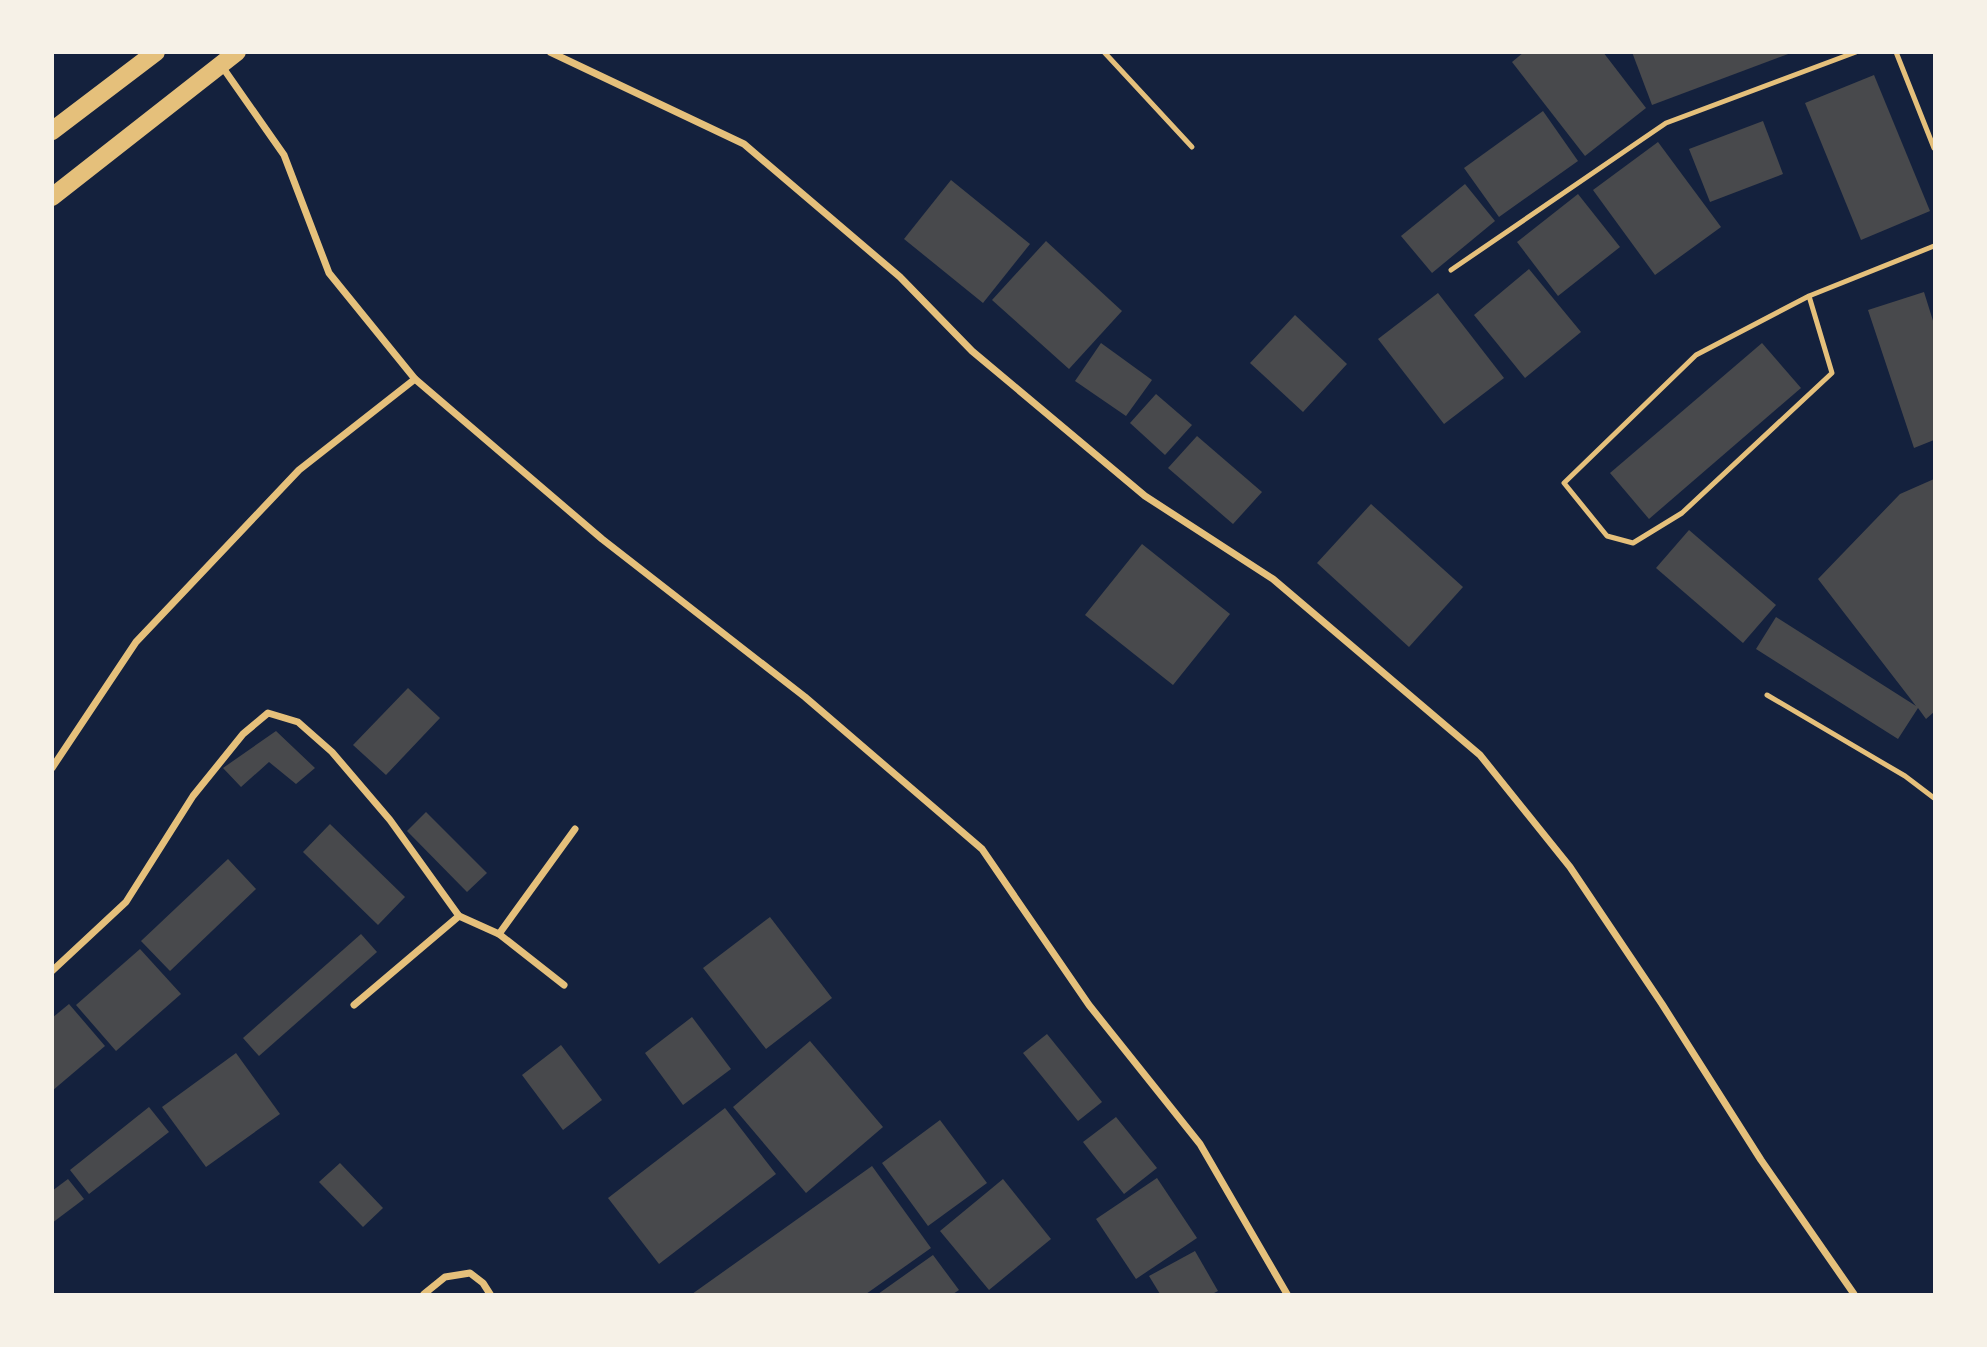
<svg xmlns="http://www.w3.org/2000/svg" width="1987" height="1347" font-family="'Archivo Narrow',sans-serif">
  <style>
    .building { fill: #48494c }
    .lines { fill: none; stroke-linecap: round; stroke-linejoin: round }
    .service { stroke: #e5c07b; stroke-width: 5 }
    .minor { stroke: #e5c07b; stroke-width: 7 }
    .primary { stroke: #e5c07b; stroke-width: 18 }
  </style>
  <rect width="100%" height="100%" fill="#14213d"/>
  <g class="building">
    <polygon points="1524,52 1603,52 1646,108 1585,156 1512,62"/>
    <polygon points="1632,52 1791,52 1791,53 1652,105"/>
    <polygon points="1874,75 1930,211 1861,240 1805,103"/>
    <polygon points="1543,111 1578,161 1499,217 1464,168"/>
    <polygon points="1763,121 1783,174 1710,202 1689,149"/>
    <polygon points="1658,142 1721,227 1655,275 1593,190"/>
    <polygon points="951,180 1030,244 983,303 904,239"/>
    <polygon points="1465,184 1495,221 1432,273 1401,236"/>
    <polygon points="1578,194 1620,247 1558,296 1517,242"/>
    <polygon points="1046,241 1122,311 1069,369 992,300"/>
    <polygon points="1529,269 1581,332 1525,378 1474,315"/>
    <polygon points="1924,292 1934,324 1934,440 1914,448 1868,310"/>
    <polygon points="1438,293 1504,378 1444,424 1378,339"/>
    <polygon points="1295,315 1347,364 1303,412 1250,363"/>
    <polygon points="1101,343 1152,380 1126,416 1075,381"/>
    <polygon points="1762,343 1801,388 1649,519 1610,473"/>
    <polygon points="1156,394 1192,425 1165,455 1130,423"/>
    <polygon points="1197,436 1262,492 1233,524 1168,468"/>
    <polygon points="1934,479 1934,712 1926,719 1918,708 1898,739 1756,649 1776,617 1916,706 1818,579 1900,494"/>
    <polygon points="1371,504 1463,587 1409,647 1317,563"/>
    <polygon points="1689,530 1776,605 1743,643 1656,568"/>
    <polygon points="1142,544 1230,614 1173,685 1085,615"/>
    <polygon points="408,688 440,718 386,775 353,745"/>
    <polygon points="276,731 315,768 296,784 269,762 241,787 223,768"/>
    <polygon points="426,812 487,873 467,892 407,831"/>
    <polygon points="330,824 405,897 378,925 303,852"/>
    <polygon points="228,859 256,889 170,971 141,941"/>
    <polygon points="770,917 832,998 766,1049 703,968"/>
    <polygon points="361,934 377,952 259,1056 243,1038"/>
    <polygon points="140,949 181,994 116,1051 76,1005"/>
    <polygon points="69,1004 105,1046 52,1091 52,1018"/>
    <polygon points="692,1017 731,1069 683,1105 645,1053"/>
    <polygon points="1047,1034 1102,1102 1078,1121 1023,1053"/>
    <polygon points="810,1041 883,1127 806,1193 733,1107"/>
    <polygon points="561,1045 602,1100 563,1130 522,1075"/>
    <polygon points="236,1053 280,1114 206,1167 162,1107"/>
    <polygon points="149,1107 169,1132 89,1194 70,1170"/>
    <polygon points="725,1108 776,1174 659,1264 608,1198"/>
    <polygon points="1116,1117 1157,1168 1124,1194 1083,1142"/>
    <polygon points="940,1120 987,1183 928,1226 882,1163"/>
    <polygon points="340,1163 383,1208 363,1227 319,1182"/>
    <polygon points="872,1166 931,1248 866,1294 692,1294"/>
    <polygon points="1157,1178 1197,1238 1136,1279 1096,1219"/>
    <polygon points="68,1179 84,1199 52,1223 52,1191"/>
    <polygon points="1003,1179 1051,1239 989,1290 940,1231"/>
    <polygon points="1195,1251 1218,1291 1212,1294 1160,1294 1149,1276"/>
    <polygon points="933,1255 959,1290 953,1294 878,1294"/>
  </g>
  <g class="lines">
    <g class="service">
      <polyline points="1104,52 1192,147"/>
      <polyline points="1896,52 1934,148"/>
      <polyline points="1451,270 1666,123 1856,52"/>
      <polyline points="1809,296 1832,373 1682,513 1633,543 1607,536 1564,483 1696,355 1809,296 1934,246"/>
      <polyline points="1767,695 1905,776 1934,798"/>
    </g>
    <g class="minor">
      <polyline points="550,52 744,144 900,277 972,351 1145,496 1273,579 1480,755 1570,867 1662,1004 1761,1160 1854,1294"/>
      <polyline points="221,65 284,155 329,273 415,379 602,539 805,697 982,849 1089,1005 1200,1144 1287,1294"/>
      <polyline points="52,768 136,642 299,470 415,379"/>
      <polyline points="499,934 575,829"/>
      <polyline points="52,971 126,902 193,796 243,734 268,713 298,722 332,752 390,820 459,916 499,934 564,985"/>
      <polyline points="354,1005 459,916"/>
      <polyline points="424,1294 445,1277 470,1273 483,1283 490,1294"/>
    </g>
    <g class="primary">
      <polyline points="52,131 156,52"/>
      <polyline points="52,197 237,52"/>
    </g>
  </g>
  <rect width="1987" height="1347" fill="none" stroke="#f6f1e7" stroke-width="108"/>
</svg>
